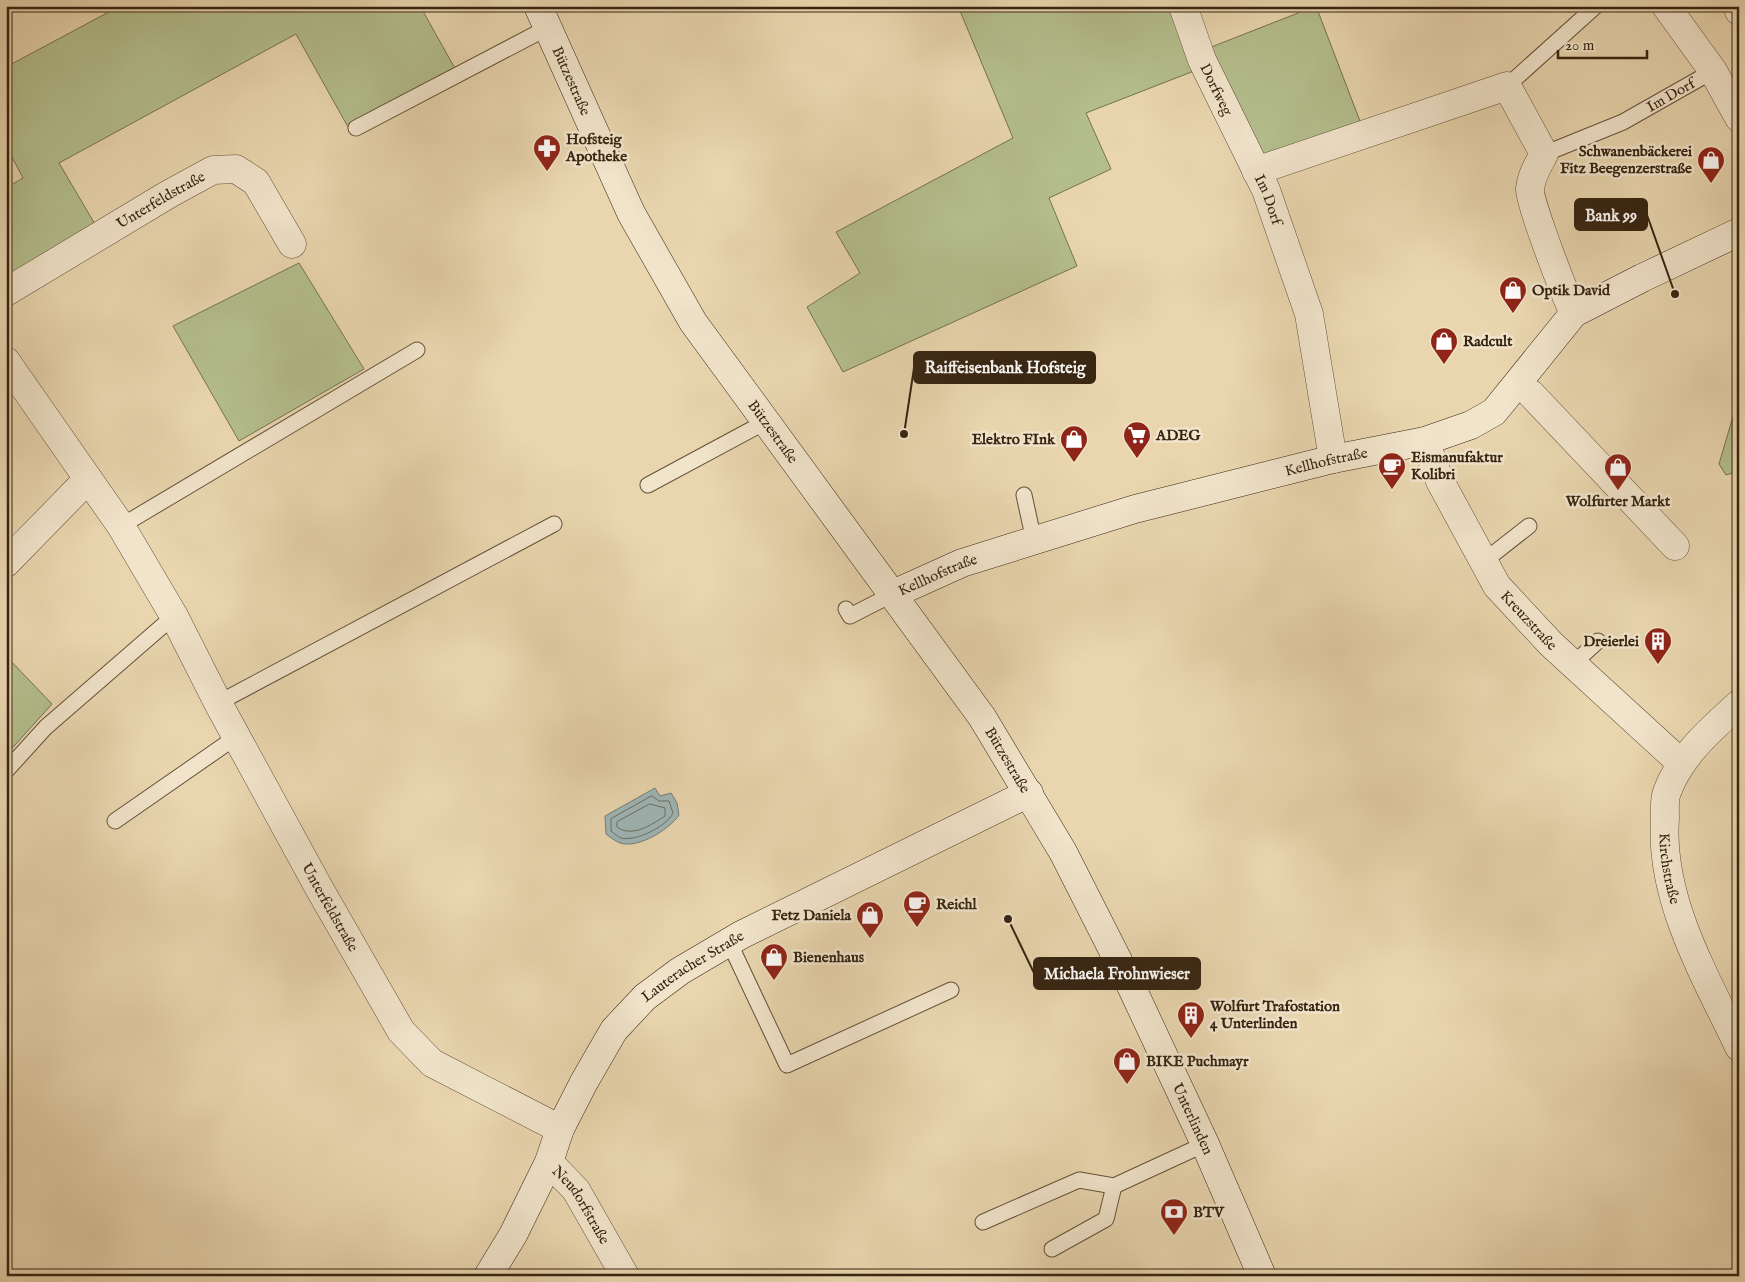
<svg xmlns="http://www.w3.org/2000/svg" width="1745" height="1282" font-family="'IM FELL English',serif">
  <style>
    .green { fill: #b4be8d; stroke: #757250 }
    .water { fill: #9fb6b7; stroke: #757c75 }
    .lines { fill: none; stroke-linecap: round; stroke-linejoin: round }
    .shore { stroke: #6a6e64; stroke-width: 1 }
    .lane-casing { stroke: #635139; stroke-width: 17 }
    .street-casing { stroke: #635139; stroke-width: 29 }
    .secondary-casing { stroke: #362512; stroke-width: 29 }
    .lane { stroke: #f1e4cb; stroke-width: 15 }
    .street { stroke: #f1e4cb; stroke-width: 28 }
    .secondary { stroke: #f1e4cb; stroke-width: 28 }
    .labels { text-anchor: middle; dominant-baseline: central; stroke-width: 5; stroke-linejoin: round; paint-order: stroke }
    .street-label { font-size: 15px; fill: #362512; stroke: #f1e4cb }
    .poi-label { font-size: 15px; font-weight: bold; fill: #362512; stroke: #f1e4cb; text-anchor: start }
    .leader { fill: none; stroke: #362512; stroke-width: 2 }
    .callout-dot { fill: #362512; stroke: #f1e4cb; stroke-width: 2 }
    .callout { fill: #362512; stroke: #362512; stroke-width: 2 }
    .callout-label { font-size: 16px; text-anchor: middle; font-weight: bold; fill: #fff }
  </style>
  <rect width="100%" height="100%" fill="#e9d6af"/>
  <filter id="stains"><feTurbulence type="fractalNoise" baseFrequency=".004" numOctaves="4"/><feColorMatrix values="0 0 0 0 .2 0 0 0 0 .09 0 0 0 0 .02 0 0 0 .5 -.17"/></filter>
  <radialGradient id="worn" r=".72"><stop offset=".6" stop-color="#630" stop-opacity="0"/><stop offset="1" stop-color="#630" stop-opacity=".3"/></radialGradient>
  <g class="green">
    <polygon points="120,6 420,6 457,72 348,127 296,34 59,163 99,231 6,289 6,188 23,178 6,146 6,67"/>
    <polygon points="970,6 1178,6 1196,53 1316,6 1363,129 1257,165 1212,64 1086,113 1111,169 1049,198 1077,266 843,372 807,307 860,273 836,232 1013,138 960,11"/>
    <polygon points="299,263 364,369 239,441 173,326"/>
    <polygon points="1739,396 1739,471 1726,475 1719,464"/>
    <polygon points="6,656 52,704 6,755"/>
  </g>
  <path class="water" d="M655 788 660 796 671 793 677 803 679 815C670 829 638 849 620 843 615 841 610 837 606 834L605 816Z"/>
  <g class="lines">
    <g class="shore">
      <path d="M652 796 659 801H669L673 813C667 826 636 842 621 838 618 837 614 833 611 831V819Z"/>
      <path d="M650 804 665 808V816C651 825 632 838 617 827V822Z"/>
    </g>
    <g class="lane-casing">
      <g id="lane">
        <polyline points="1507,86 1596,6"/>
        <polyline points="356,128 547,28"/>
        <path id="s1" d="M1544 154 1623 122 1713 71"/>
        <polyline points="648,485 767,421"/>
        <polyline points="1024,495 1034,541"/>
        <polyline points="121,526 417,350"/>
        <polyline points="1483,562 1529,526"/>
        <polyline points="846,609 850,616 891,595"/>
        <polyline points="1573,664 1598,641"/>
        <polyline points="218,703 554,524"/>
        <polyline points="6,771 46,727 174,616"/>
        <polyline points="115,821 236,737"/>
        <polyline points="729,942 787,1065 951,990"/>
        <polyline points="983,1222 1079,1180 1114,1186 1205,1144"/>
        <polyline points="1052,1249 1106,1219 1114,1186"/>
      </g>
    </g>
    <g class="street-casing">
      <g id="street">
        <path id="s2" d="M1183 6 1202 60 1266 190 1309 314 1333 459"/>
        <polyline points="1666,6 1713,71 1739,118"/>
        <polyline points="1737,6 1739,11"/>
        <path d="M1256 171 1507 86 1544 154C1538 165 1531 176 1530 189 1529 202 1566 298 1574 313"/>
        <path id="s3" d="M6 292 169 194 213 170 236 169 256 182 292 244"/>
        <path id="s4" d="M6 361 121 526 174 616 218 703 319 888 401 1031 432 1063 560 1129"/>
        <polyline points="1531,394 1675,546"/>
        <path id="s5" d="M1425 441 1440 481 1497 586 1551 644 1681 763"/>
        <polyline points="6,563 88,479"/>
        <path id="s6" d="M1739 704C1711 729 1680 756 1667 792 1664 799 1665 810 1665 818 1659 899 1705 975 1739 1047"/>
        <path id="s7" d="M549 1162 576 1190 625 1276"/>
      </g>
    </g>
    <g class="secondary-casing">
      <g id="secondary">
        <path id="s8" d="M538 6 631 213 693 322 982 717 1063 852 1132 988 1205 1144 1262 1276"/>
        <path id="s9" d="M891 595 962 563 1135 509 1333 459 1425 441 1471 425 1494 412 1574 313 1642 278 1739 232"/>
        <path id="s10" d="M488 1276 513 1235 549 1162 560 1129 584 1082 614 1030 645 997 680 971 741 935 1029 793"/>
      </g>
    </g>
    <use href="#lane" class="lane"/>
    <use href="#street" class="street"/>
    <use href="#secondary" class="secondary"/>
  </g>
  <defs>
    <g id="pharmacy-pin" transform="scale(1.4375)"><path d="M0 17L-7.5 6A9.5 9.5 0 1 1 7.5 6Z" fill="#8f2418" stroke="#f1e4cb"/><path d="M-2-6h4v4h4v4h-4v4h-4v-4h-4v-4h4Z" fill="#fff"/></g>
    <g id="shop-pin" transform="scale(1.4375)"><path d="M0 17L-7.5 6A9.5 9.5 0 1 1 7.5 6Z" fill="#8f2418" stroke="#f1e4cb"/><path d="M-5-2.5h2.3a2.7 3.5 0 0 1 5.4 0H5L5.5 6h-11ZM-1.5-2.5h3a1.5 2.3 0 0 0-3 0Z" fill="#fff"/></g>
    <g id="supermarket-pin" transform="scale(1.4375)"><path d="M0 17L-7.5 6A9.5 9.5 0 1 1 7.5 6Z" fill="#8f2418" stroke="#f1e4cb"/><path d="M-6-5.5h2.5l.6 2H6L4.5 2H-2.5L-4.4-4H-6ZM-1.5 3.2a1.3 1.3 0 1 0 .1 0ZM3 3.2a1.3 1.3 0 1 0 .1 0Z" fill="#fff"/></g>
    <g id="cafe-pin" transform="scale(1.4375)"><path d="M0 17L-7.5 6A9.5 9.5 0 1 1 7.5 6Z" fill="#8f2418" stroke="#f1e4cb"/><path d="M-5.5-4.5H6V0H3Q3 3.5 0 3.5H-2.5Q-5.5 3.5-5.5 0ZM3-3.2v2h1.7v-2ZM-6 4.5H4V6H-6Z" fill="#fff"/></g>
    <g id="building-pin" transform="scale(1.4375)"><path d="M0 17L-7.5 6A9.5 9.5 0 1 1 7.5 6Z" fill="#8f2418" stroke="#f1e4cb"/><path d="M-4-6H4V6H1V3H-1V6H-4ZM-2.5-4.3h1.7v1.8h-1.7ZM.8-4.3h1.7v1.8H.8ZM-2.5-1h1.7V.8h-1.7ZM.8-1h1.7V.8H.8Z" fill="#fff"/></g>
    <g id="bank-pin" transform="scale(1.4375)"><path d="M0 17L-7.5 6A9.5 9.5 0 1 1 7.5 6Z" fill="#8f2418" stroke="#f1e4cb"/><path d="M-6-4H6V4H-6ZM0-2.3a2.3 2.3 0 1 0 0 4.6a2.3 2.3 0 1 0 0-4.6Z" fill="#fff"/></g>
  </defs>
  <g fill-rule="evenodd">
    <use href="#pharmacy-pin" x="547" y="148"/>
    <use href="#shop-pin" x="1711" y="160"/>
    <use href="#shop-pin" x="1513" y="290"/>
    <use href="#shop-pin" x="1444" y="341"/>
    <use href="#supermarket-pin" x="1137" y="435"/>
    <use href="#shop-pin" x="1074" y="439"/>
    <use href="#cafe-pin" x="1392" y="466"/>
    <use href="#shop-pin" x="1618" y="467"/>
    <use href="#building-pin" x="1658" y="641"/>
    <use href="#cafe-pin" x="917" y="904"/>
    <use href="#shop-pin" x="870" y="915"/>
    <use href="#shop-pin" x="774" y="957"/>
    <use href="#building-pin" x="1191" y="1015"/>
    <use href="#shop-pin" x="1127" y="1061"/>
    <use href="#bank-pin" x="1174" y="1212"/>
  </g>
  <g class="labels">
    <g class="street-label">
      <text stroke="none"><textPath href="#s8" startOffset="82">Bützestraße</textPath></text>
      <text stroke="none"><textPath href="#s2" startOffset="90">Dorfweg</textPath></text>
      <text stroke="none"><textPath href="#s1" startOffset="140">Im Dorf</textPath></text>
      <text stroke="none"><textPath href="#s3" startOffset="180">Unterfeldstraße</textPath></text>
      <text stroke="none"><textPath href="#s2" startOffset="212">Im Dorf</textPath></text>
      <text stroke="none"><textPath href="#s8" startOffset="488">Bützestraße</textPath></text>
      <text stroke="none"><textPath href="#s9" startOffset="456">Kellhofstraße</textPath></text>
      <text stroke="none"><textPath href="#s9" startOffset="51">Kellhofstraße</textPath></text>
      <text stroke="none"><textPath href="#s5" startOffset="209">Kreuzstraße</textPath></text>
      <text stroke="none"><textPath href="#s8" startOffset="892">Bützestraße</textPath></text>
      <text stroke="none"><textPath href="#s6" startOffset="192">Kirchstraße</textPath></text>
      <text stroke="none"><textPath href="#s4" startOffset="636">Unterfeldstraße</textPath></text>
      <text stroke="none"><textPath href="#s10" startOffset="379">Lauteracher Straße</textPath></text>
      <text stroke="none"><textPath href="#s8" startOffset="1296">Unterlinden</textPath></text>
      <text stroke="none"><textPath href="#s7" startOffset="54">Neudorfstraße</textPath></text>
    </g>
    <g class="poi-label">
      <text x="566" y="139">Hofsteig<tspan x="566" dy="17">Apotheke</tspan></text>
      <text x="1692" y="151" text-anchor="end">Schwanenbäckerei<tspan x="1692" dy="17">Fitz Beegenzerstraße</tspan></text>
      <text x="1532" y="290">Optik David</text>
      <text x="1463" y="341">Radcult</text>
      <text x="1156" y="435">ADEG</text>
      <text x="1055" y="439" text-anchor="end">Elektro FInk</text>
      <text x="1411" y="457">Eismanufaktur<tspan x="1411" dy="17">Kolibri</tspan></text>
      <text x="1618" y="501" text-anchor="middle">Wolfurter Markt</text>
      <text x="1639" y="641" text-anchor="end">Dreierlei</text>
      <text x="936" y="904">Reichl</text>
      <text x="851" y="915" text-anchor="end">Fetz Daniela</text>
      <text x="793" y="957">Bienenhaus</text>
      <text x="1210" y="1006">Wolfurt Trafostation<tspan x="1210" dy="17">4 Unterlinden</tspan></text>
      <text x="1146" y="1061">BIKE Puchmayr</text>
      <text x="1193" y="1212">BTV</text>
    </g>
  </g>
  <path class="leader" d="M1675 294L1647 215M904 434L914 368M1008 919L1034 973"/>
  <g class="callout-dot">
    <circle cx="1675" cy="294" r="5"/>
    <circle cx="904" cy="434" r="5"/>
    <circle cx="1008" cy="919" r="5"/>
  </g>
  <g class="callout">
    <rect x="1575" y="199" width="72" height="31" rx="5"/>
    <rect x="914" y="352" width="181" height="31" rx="5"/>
    <rect x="1034" y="958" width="166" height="31" rx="5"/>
  </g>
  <g class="callout-label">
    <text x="1611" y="221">Bank 99</text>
    <text x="1005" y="373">Raiffeisenbank Hofsteig</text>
    <text x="1117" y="979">Michaela Frohnwieser</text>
  </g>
  <rect width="1745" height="1282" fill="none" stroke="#e9d6af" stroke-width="25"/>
  <rect x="8" y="8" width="1730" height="1267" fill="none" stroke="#362512" stroke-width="2.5"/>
  <rect x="12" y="12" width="1720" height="1257" fill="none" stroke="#362512"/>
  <path d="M1558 50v8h89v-8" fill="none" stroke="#362512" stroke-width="2.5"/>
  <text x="1565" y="50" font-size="15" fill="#362512" stroke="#f1e4cb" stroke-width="4" paint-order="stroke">20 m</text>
  <rect width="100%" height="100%" filter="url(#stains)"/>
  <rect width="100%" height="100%" fill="url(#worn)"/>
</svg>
